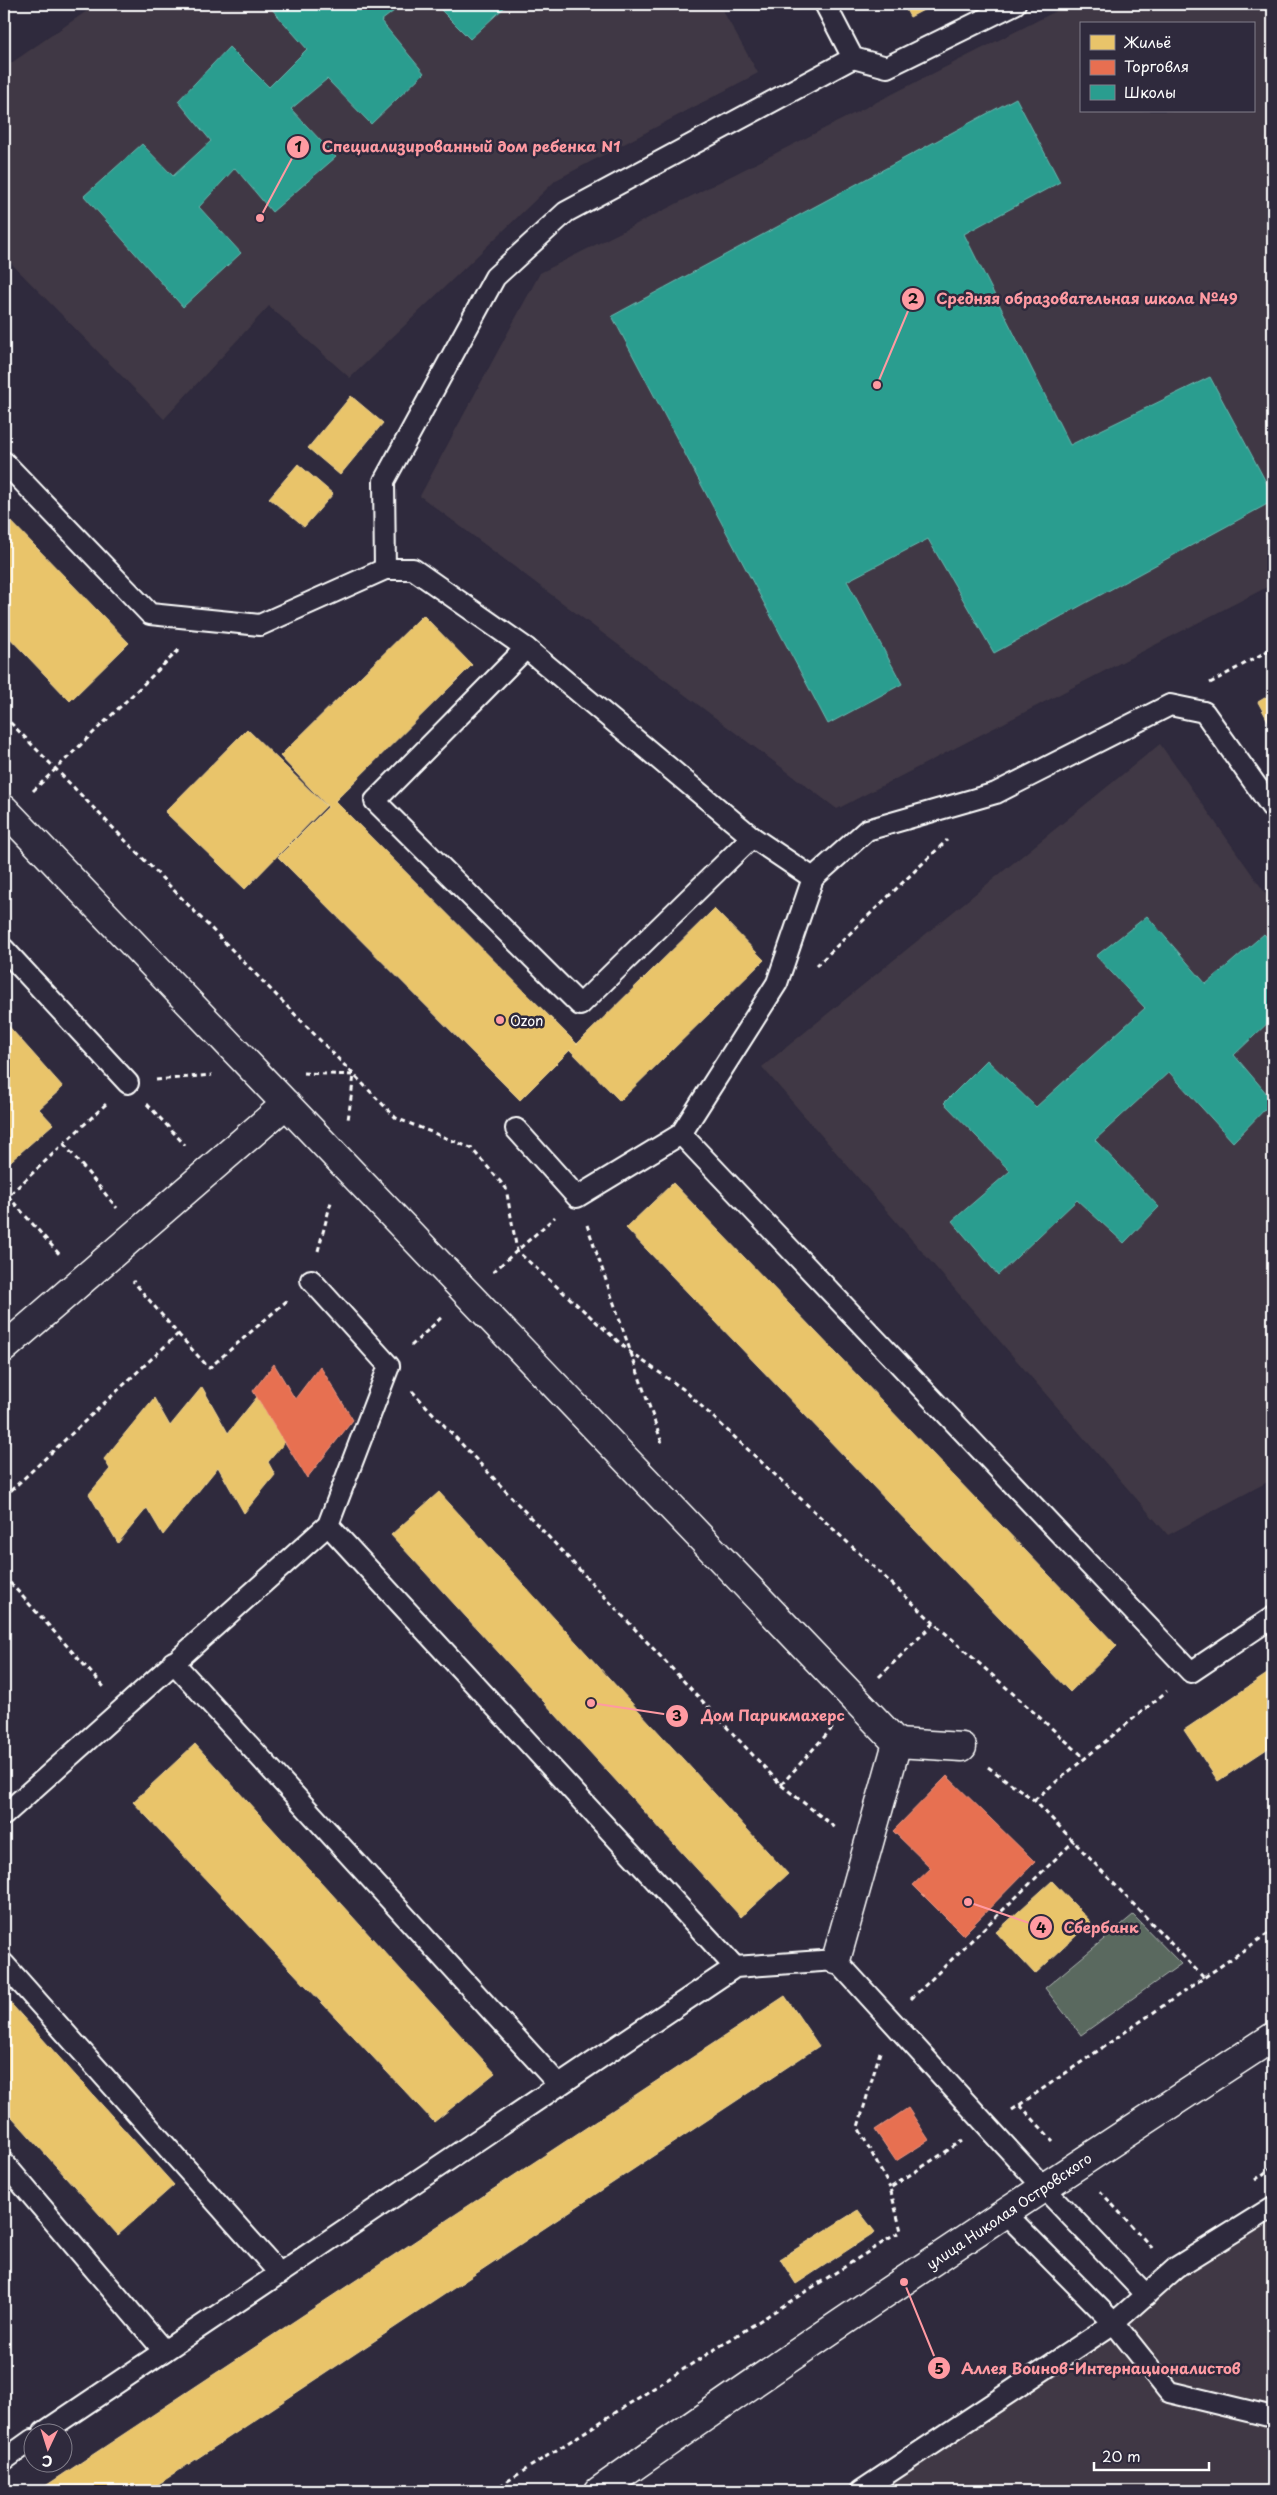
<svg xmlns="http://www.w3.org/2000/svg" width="1277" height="2495" font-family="'Playpen Sans',sans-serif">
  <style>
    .built { fill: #403844; fill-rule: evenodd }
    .green { fill: #5a695f; stroke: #acb4af }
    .homes { fill: #e9c46a; stroke: #f0d697 }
    .shops { fill: #e76f51; stroke: #ee9a85 }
    .schools { fill: #2a9d8f; stroke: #6abab1 }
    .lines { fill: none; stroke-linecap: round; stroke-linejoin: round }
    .service-casing { stroke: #fff; stroke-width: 24 }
    .pedestrian-casing { stroke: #fff; stroke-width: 31 }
    .primary-casing { stroke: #fff; stroke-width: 31 }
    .path { stroke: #fff; stroke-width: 3; stroke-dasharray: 5 4; stroke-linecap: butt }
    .service { stroke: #2f2a3d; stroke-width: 20 }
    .pedestrian { stroke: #2f2a3d; stroke-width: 28 }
    .primary { stroke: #2f2a3d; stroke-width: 28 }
    .poi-dot { fill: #ff9aa2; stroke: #2f2a3d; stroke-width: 2 }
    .labels { text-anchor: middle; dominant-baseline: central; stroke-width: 5; stroke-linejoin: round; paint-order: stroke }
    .poi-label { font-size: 14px; fill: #fff; stroke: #2f2a3d; text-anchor: start }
    .street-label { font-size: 14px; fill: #fff; stroke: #2f2a3d }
    .leader { fill: none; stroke: #ff9aa2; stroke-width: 2 }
    .callout-dot { fill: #ff9aa2; stroke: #2f2a3d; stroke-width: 2 }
    .mark-label { font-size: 15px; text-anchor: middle; font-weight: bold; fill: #111 }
    .callout-label { font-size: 15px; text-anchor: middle; font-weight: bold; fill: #ff9aa2; stroke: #2f2a3d; stroke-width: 5; stroke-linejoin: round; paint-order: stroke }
  </style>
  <rect width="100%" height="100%" fill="#2f2a3d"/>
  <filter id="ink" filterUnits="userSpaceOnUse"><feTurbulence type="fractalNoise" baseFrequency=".02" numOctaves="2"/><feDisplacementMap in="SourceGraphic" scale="10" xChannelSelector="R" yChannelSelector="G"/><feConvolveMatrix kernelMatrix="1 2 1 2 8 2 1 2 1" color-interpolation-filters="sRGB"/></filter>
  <g filter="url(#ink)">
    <g class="built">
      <polygon points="97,4 719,4 758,73 556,180 350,378 269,306 164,419 4,256 4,68"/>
      <path d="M1070 4H1273V584L837 809 420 496 540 273ZM1081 24H1253V111H1081Z"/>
      <polygon points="1160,744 1273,904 1273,1479 1168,1535 762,1067"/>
      <polygon points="1273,2213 1273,2491 849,2491 1135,2310"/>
    </g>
    <polygon class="green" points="1133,1915 1181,1964 1081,2035 1045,1988"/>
    <g class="homes">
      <polygon points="903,4 935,4 910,17"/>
      <polygon points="351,396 383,423 340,475 308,448"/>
      <polygon points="298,464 333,494 304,527 269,498"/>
      <polygon points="4,514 129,643 70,701 4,632"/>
      <polygon points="423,615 472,665 335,801 577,1044 714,909 764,960 620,1101 570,1050 520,1100 278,857 328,807 280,756"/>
      <polygon points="1273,693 1273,730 1258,702"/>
      <polygon points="247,729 326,806 245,889 165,812"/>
      <polygon points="4,1021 63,1087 39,1109 53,1124 4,1167"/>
      <polygon points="673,1183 1117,1646 1070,1692 626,1228"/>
      <polygon points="202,1387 228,1433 257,1397 285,1442 268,1462 275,1475 244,1513 218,1467 163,1535 147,1508 118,1543 89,1494 110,1469 104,1459 154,1398 170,1426"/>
      <polygon points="439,1492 788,1874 741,1917 391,1535"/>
      <polygon points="1273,1670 1273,1745 1218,1781 1184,1730"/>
      <polygon points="195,1744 495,2073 434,2122 133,1802"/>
      <polygon points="1052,1881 1091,1922 1035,1974 996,1932"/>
      <polygon points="4,1996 174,2185 118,2235 4,2108"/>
      <polygon points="785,1996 819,2046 148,2491 38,2491"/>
      <polygon points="858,2210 875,2232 796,2284 780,2259"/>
    </g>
    <g class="shops">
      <polygon points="274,1364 295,1399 320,1366 353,1420 307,1478 253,1391"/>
      <polygon points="947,1776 1035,1862 963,1935 913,1885 931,1868 893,1831"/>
      <polygon points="908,2108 929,2140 896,2161 875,2130"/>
    </g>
    <g class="schools">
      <polygon points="273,4 403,4 381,21 424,73 371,124 327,79 291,109 336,157 272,212 235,168 199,207 241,253 183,307 84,196 142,144 173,176 211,141 178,101 229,47 269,87 307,49 270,7"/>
      <polygon points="435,4 508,4 470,39"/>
      <polygon points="1016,98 1060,182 964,234 1070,445 1210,377 1273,495 1273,501 994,653 928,539 847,581 902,684 828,724 612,316"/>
      <polygon points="1147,916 1206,984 1264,934 1273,944 1273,1018 1234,1055 1273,1101 1233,1142 1169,1072 1095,1140 1159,1207 1124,1243 1077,1200 998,1275 952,1221 1010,1171 944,1103 987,1060 1036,1107 1145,1008 1096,956"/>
    </g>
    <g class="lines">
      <g class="service-casing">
        <g id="service">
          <polyline points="825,4 853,58 887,67 1015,4"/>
          <polyline points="4,462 150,614 260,625 385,569 413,569 526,648 375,801 580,1005 752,837"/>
          <polyline points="385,569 384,481 495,277 566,212 853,58"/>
          <polyline points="526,648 752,837 813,878 867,830 996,793 1170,705 1204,712 1273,809"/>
          <polyline points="813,878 777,983 681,1134 1191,1672 1273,1617"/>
          <polyline points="4,949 128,1083"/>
          <polyline points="516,1129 577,1197 681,1134"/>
          <polyline points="328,1525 735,1967"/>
          <polyline points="173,1662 559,2085"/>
          <polyline points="4,1815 328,1525 389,1366 311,1280"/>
          <polyline points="4,1964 280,2274"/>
          <polyline points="4,2163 164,2351"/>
          <polyline points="1006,2214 1114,2323 1169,2392 1273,2417"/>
          <polyline points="44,2432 735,1967 836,1960 1044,2188 1146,2295"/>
          <polyline points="4,2460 32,2440"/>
          <polyline points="861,2491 1114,2323 1177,2267 1273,2207"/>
        </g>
      </g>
      <g class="pedestrian-casing">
        <g id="pedestrian">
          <polyline points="4,809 897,1743 836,1960"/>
          <polyline points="4,1348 286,1104"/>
          <polyline points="897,1743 962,1747"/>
        </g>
      </g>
      <g class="primary-casing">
        <path id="primary" d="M599 2491C820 2334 1046 2185 1273 2037"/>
      </g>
      <g class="path">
        <polyline points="1210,683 1273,648"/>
        <polyline points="4,716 396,1118 471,1148 506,1188 517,1251 630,1352 683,1389 934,1623 1086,1759"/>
        <polyline points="33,791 181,648"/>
        <polyline points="816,966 947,840"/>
        <polyline points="303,1073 354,1075 348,1120"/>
        <polyline points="156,1080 212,1075"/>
        <polyline points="147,1104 185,1145"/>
        <polyline points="64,1144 117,1208"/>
        <polyline points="8,1196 61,1256"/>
        <polyline points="4,1200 106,1104"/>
        <polyline points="587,1225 663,1446"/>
        <polyline points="318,1251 331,1202"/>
        <polyline points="493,1272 555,1217"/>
        <polyline points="178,1334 209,1368 289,1299"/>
        <polyline points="411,1346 443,1316"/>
        <polyline points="412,1391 781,1785 837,1829"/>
        <polyline points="4,1497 178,1334 133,1281"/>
        <polyline points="4,1576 104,1687"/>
        <polyline points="879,1677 934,1623"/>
        <polyline points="988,1767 1034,1800 1204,1978"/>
        <polyline points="781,1785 834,1726"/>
        <polyline points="1034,1800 1167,1691"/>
        <polyline points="911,1999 1074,1841"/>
        <polyline points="880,2052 858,2127 890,2188"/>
        <polyline points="1020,2105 1053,2141"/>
        <polyline points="1012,2110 1273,1930"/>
        <polyline points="1255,2180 1273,2167"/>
        <polyline points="1100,2191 1153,2249"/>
        <polyline points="492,2491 901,2231 890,2188 962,2141"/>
      </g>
      <use href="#service" class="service"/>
      <use href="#pedestrian" class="pedestrian"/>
      <use href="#primary" class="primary"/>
    </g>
  </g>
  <circle class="poi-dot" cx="500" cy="1020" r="5"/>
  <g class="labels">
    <g class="poi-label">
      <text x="510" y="1020">Ozon</text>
    </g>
    <g class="street-label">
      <text transform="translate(1009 2211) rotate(-34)">улица Николая Островского</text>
    </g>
  </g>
  <path class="leader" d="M260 218L298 147M877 385L913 299M591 1703L677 1716M968 1902L1041 1927M904 2282L939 2368"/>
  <g class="callout-dot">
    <circle cx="260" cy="218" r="5"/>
    <circle cx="877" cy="385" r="5"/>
    <circle cx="591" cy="1703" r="5"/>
    <circle cx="968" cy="1902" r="5"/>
    <circle cx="904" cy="2282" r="5"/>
    <circle cx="298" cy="147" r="12"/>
    <circle cx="913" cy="299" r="12"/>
    <circle cx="677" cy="1716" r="12"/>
    <circle cx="1041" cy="1927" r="12"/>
    <circle cx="939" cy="2368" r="12"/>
  </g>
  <g class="mark-label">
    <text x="298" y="152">1</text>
    <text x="913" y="304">2</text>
    <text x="677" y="1721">3</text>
    <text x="1041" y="1933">4</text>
    <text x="939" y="2374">5</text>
  </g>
  <g class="callout-label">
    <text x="471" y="152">Специализированный дом ребенка N1</text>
    <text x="1087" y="304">Средняя образовательная школа №49</text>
    <text x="773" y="1721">Дом Парикмахерс</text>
    <text x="1101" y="1933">Сбербанк</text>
    <text x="1101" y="2374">Аллея Воинов-Интернационалистов</text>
  </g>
  <rect width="1277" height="2495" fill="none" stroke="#2f2a3d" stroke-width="20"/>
  <rect x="10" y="10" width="1257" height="2475" fill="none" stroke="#fff" stroke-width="2" filter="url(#ink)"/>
  <rect x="1080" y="22" width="175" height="90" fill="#2f2a3d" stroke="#827f8b"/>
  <rect x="1090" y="35" width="25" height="15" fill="#e9c46a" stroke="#827f8b"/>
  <text x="1124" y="48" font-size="15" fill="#ffffff">Жильё</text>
  <rect x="1090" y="60" width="25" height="15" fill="#e76f51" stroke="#827f8b"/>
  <text x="1124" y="72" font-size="15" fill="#ffffff">Торговля</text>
  <rect x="1090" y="85" width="25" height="15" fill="#2a9d8f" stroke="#827f8b"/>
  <text x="1124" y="98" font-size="15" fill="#ffffff">Школы</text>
  <g transform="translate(48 2448) rotate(184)"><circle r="24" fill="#2f2a3d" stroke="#827f8b"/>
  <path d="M0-4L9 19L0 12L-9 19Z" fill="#ff9aa2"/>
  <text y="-8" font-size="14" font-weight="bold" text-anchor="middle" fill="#ffffff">С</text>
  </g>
  <path d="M1094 2462v8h115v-8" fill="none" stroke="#ffffff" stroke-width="2.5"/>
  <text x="1102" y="2462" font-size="15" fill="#ffffff" stroke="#2f2a3d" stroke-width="4" paint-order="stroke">20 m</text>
</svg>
